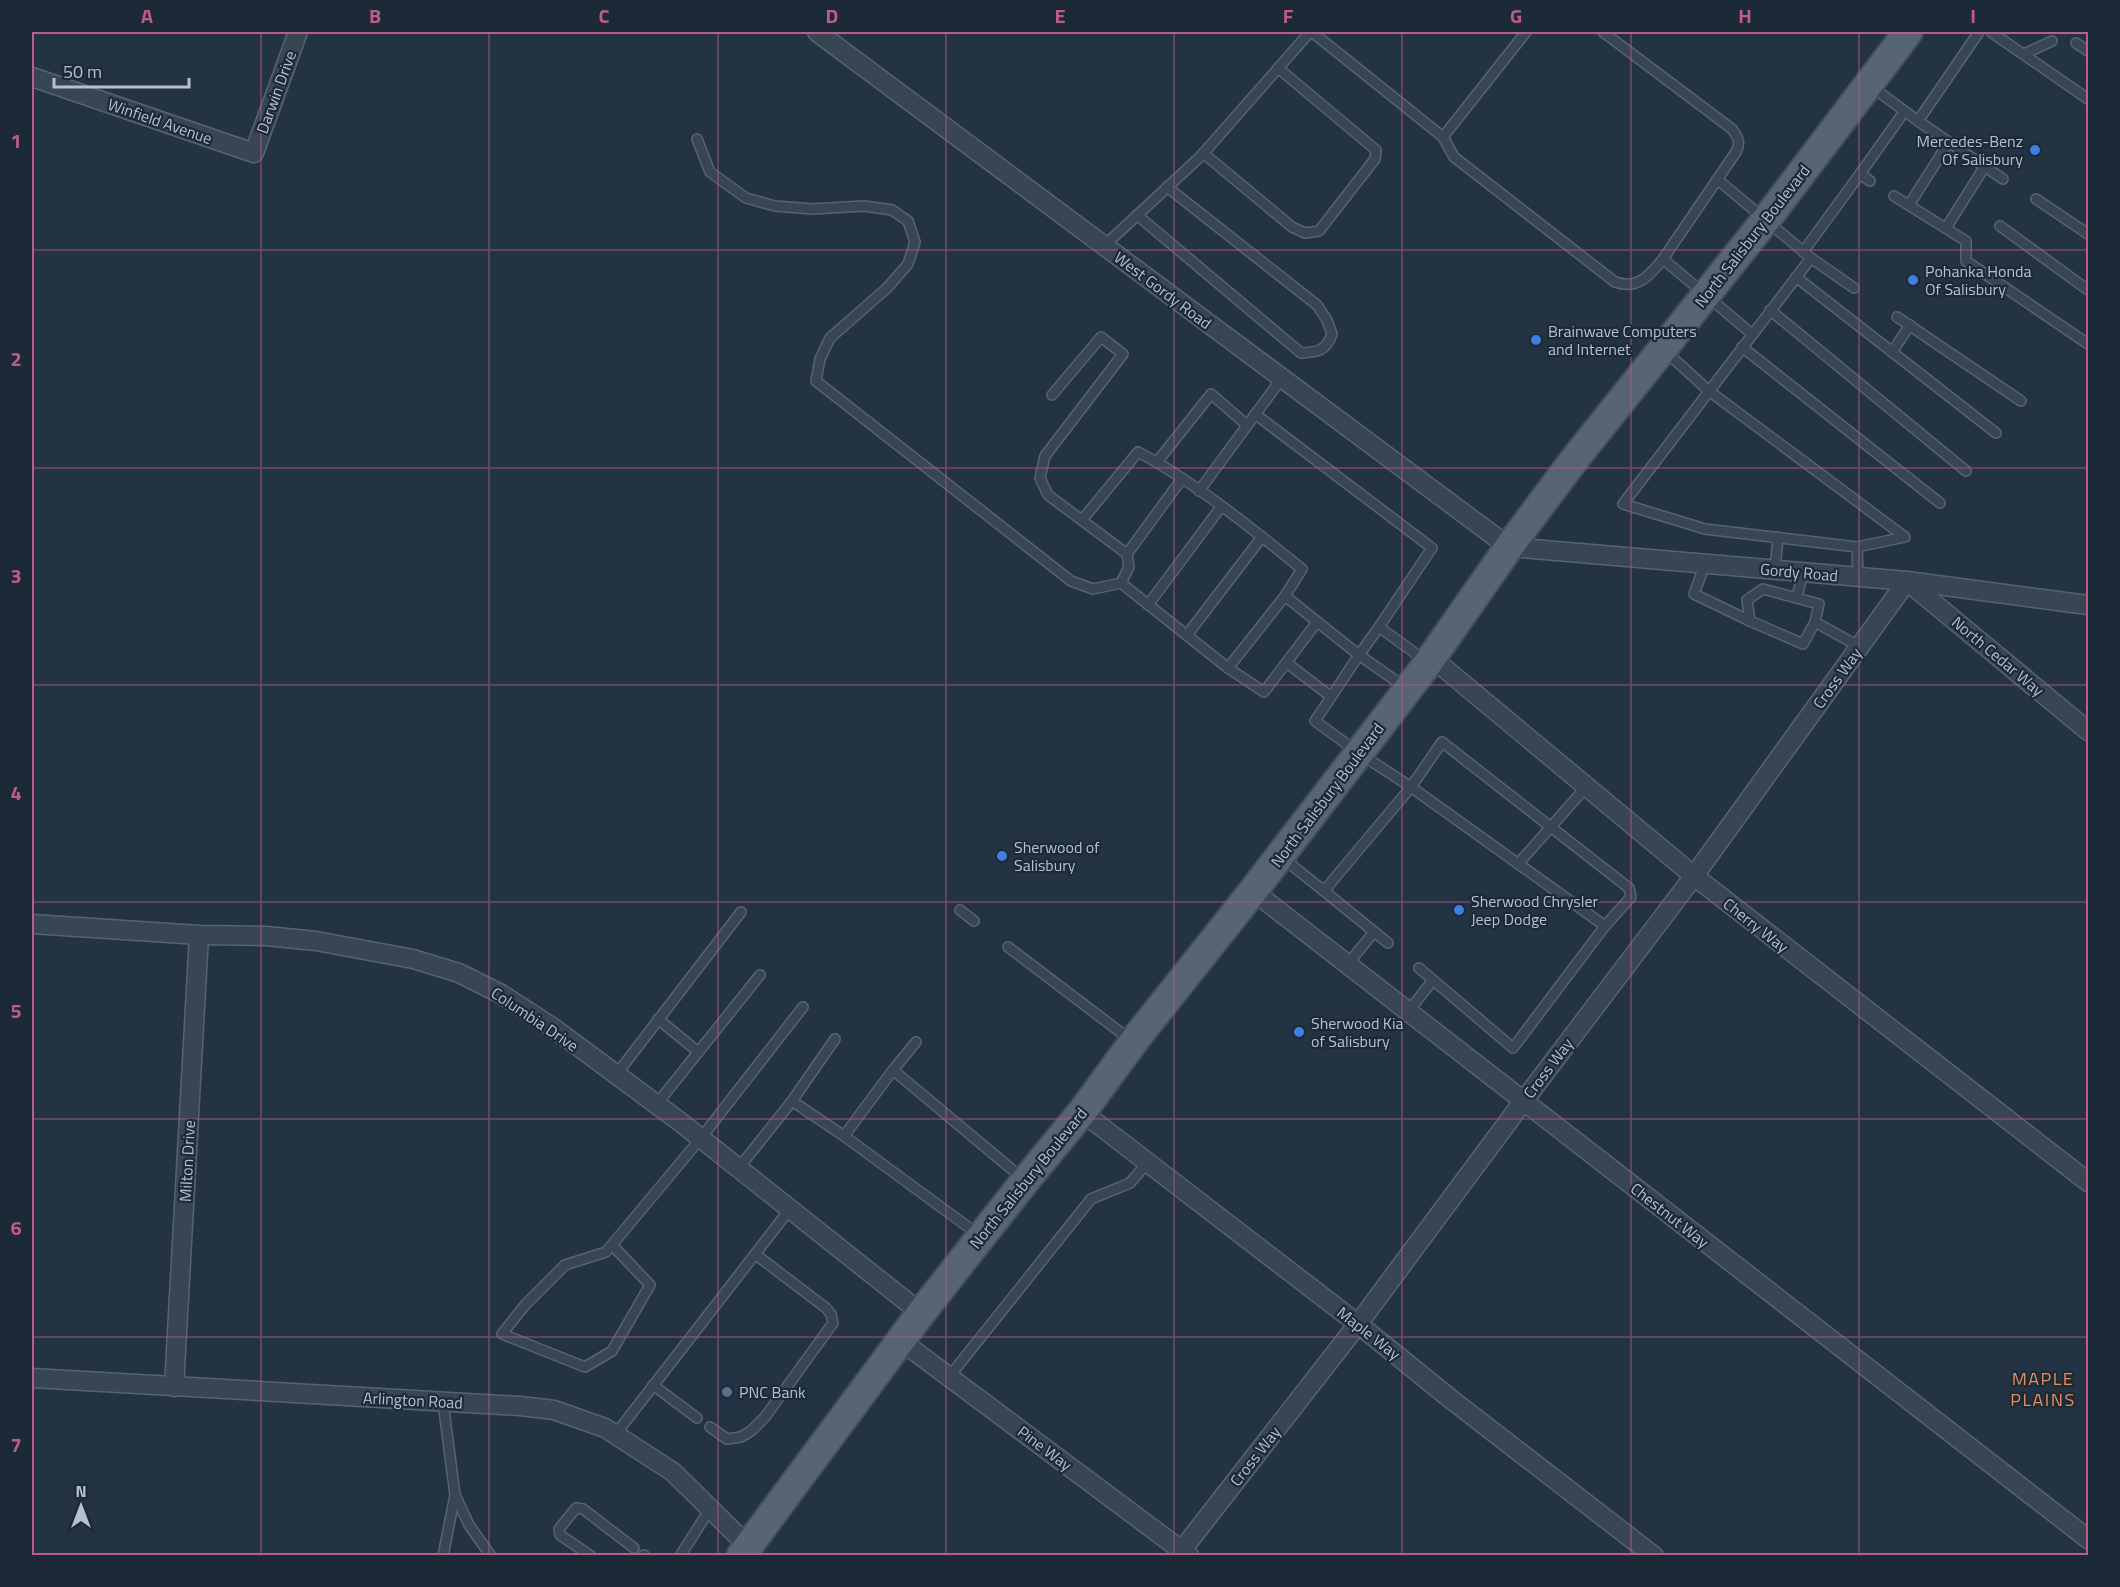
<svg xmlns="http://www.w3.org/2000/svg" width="2120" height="1587" font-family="'Titillium Web',sans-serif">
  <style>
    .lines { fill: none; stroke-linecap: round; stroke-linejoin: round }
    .service-casing { stroke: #566370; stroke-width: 12 }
    .minor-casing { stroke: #566370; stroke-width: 21 }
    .primary-casing { stroke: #414e5c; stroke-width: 32 }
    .service { stroke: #384553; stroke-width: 9 }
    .minor { stroke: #384553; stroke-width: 18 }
    .primary { stroke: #566473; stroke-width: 28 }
    .grid { fill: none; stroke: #bd5b89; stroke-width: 1.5; stroke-opacity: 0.55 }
    .shop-dot { fill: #3f7fe0; stroke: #1c2a38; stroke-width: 2 }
    .service-dot { fill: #5c6f8a; stroke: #1c2a38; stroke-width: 2 }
    .labels { text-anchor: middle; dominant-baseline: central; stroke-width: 4.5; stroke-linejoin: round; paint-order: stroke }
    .street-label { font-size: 16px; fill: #b5c0cd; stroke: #1c2a38 }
    .poi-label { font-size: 16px; fill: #b5c0cd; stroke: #1c2a38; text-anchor: start }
    .neighbourhood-label { font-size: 18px; letter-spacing: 1.5px; fill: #e18d5c; stroke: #1c2a38 }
    .neatline { fill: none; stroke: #bd5b89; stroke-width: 2 }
    .grid-label { font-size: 20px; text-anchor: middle; font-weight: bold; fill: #bd5b89 }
  </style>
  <rect width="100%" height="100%" fill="#233343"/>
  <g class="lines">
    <g class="service-casing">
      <g id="service">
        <polyline points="1312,32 1443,137 1526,32"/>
        <path d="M1603 32 1732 129C1738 137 1741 143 1736 152L1663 259 1752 334"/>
        <polyline points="1979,32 1918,121 2003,179"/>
        <polyline points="1991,32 2088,99"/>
        <polyline points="2076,43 2088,51"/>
        <polyline points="2024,54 2052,41"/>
        <polyline points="1872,87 1918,121"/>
        <path d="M1443 137 1454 157 1615 282C1638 290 1650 275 1663 259"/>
        <polyline points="697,139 710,172 746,198 775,206 813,209 864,206 892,210 908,221 915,242 908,264 887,288 830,338 820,359 816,381 1071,581 1093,589 1121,583 1129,567 1127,554 1181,480"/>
        <polyline points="1203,153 1292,227 1305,233 1319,231 1375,159 1376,150 1278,68"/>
        <polyline points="1860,174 1904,112"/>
        <polyline points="1717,179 1811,258"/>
        <polyline points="1894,196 1966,241 1966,261 2088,344"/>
        <polyline points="2036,199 2088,234"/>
        <polyline points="1909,205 1949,142"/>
        <path d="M1137 215 1301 353C1318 352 1326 351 1332 334L1327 320 1317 305 1167 187"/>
        <polyline points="2000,226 2088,290"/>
        <polyline points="1946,228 1985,166"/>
        <polyline points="1104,246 1201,156 1310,32"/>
        <polyline points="1803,252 1860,174 1870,181"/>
        <polyline points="1796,277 1996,433"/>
        <polyline points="1854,288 1811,258 1623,504 1705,529 1857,547 1858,577"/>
        <polyline points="1770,310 1966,471"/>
        <polyline points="1897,317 2021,401"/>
        <polyline points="1742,347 1940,503"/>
        <polyline points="1664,350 1709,391 1905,537 1857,547"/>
        <polyline points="1892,352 1910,325"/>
        <polyline points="1052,395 1101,337 1123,354 1045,456 1040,478 1048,495 1127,554"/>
        <polyline points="1255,414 1432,548 1379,627 1426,661"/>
        <polyline points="1157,462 1211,394 1247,425"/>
        <polyline points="1199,491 1282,378"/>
        <path d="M1082 520 1138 452C1195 482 1251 528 1302 569L1285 596 1228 668 1121 583"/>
        <polyline points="1705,564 1694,594 1750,621"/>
        <polyline points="1775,570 1778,537"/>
        <polygon points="1763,589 1819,604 1815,622 1803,644 1750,621 1747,600"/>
        <polyline points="1285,596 1359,655 1315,721 1359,753 1411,787 1442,742 1629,888 1631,897 1605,926"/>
        <polyline points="1797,597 1803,572"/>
        <polyline points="1148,605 1221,507"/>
        <polyline points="1815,622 1860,647"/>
        <polyline points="1379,627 1359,655 1406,688"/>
        <polyline points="1187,635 1262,537"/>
        <polyline points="1287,663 1330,696"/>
        <polyline points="1228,668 1264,692 1317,622"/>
        <polyline points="1284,859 1324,891"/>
        <polyline points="1518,864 1586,787"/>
        <polyline points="960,910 974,921"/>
        <polyline points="1388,943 1324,891 1411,787 1605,926 1513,1048 1433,980 1408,1012"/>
        <polyline points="1008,947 1132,1041"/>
        <polyline points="1347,965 1374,932"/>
        <polyline points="1419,968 1433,980"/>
        <polyline points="658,1019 697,1051"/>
        <polyline points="893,1070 916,1042"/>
        <polyline points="616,1075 741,912"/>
        <polyline points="792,1101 835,1039"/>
        <polyline points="656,1105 760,975"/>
        <polyline points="844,1136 893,1070 1022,1178"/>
        <polyline points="738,1169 792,1101 844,1136 979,1235"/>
        <polyline points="612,1245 650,1285 612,1351 585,1367 502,1334 525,1305 565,1265 606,1252 701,1138 803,1007"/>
        <polyline points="949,1377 1091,1199 1130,1183 1148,1162"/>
        <polyline points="653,1385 697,1418"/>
        <polyline points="443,1402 455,1495 443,1556"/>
        <polyline points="710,1427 727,1439 741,1437 751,1431 765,1417 833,1323 831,1314 826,1308 755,1254"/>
        <polyline points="615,1435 790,1209"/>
        <polyline points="455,1495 469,1525 491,1556"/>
        <polyline points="644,1555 644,1556"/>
        <polyline points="591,1556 560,1535 559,1529 576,1508 583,1509 634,1548"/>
        <polyline points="680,1556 710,1509"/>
      </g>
    </g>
    <g class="minor-casing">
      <g id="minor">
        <polyline points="817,32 1509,547 1907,581 2088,605"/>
        <polyline points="32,77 254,153 298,32"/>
        <polyline points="1432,658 1694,876 2088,1182"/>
        <polyline points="1253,891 2088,1539"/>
        <polyline points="32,924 199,935 266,936 316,941 413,959 459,973 501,994 552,1027 679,1121 921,1313"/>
        <polyline points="1082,1112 1358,1324 1452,1400 1654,1556"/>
        <polyline points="901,1341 1189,1556"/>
        <polyline points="32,1378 520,1406 554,1410 605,1428 673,1472 748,1546"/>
        <polyline points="174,1387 199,935"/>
        <polyline points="1182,1550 1358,1324 1525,1099 1694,876 1907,581 2088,731"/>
      </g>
    </g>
    <g class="primary-casing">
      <polyline id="primary" points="741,1556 921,1313 1025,1181 1082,1112 1137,1037 1253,891 1428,663 1509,547 1574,460 1772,212 1908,32"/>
    </g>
    <use href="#service" class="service"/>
    <use href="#minor" class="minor"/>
    <use href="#primary" class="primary"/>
  </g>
  <path class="grid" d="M261 32V1556M489 32V1556M718 32V1556M946 32V1556M1174 32V1556M1402 32V1556M1631 32V1556M1859 32V1556M32 250H2088M32 468H2088M32 685H2088M32 902H2088M32 1119H2088M32 1337H2088"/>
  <g class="shop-dot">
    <circle cx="2035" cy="150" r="6"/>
    <circle cx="1913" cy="280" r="6"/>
    <circle cx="1536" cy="340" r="6"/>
    <circle cx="1002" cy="856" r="6"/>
    <circle cx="1459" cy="910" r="6"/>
    <circle cx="1299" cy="1032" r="6"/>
  </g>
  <circle class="service-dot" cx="727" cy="1392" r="6"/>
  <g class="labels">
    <g class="street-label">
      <text transform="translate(276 92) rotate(-70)">Darwin Drive</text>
      <text transform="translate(160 121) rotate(19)">Winfield Avenue</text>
      <text transform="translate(1752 236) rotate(-52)">North Salisbury Boulevard</text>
      <text transform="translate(1163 290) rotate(37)">West Gordy Road</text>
      <text transform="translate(1799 572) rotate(5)">Gordy Road</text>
      <text transform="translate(1998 656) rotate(40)">North Cedar Way</text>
      <text transform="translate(1837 678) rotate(-54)">Cross Way</text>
      <text transform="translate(1327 795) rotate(-53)">North Salisbury Boulevard</text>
      <text transform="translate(1756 925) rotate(38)">Cherry Way</text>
      <text transform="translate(535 1019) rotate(34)">Columbia Drive</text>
      <text transform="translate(1548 1068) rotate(-53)">Cross Way</text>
      <text transform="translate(187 1161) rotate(-87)">Milton Drive</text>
      <text transform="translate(1028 1178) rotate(-51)">North Salisbury Boulevard</text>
      <text transform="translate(1670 1215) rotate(38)">Chestnut Way</text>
      <text transform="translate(1369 1333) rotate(38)">Maple Way</text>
      <text transform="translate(413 1400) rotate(3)">Arlington Road</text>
      <text transform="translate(1045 1448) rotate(37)">Pine Way</text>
      <text transform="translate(1255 1456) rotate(-52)">Cross Way</text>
    </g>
    <g class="poi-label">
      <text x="2023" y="141" text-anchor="end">Mercedes-Benz<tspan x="2023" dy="18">Of Salisbury</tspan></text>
      <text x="1925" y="271">Pohanka Honda<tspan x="1925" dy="18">Of Salisbury</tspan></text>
      <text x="1548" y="331">Brainwave Computers<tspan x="1548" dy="18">and Internet</tspan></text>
      <text x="1014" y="847">Sherwood of<tspan x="1014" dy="18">Salisbury</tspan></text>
      <text x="1471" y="901">Sherwood Chrysler<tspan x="1471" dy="18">Jeep Dodge</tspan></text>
      <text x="1311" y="1023">Sherwood Kia<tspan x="1311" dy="18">of Salisbury</tspan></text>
      <text x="739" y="1392">PNC Bank</text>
    </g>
    <g class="neighbourhood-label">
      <text x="2043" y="1378">MAPLE<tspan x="2043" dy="21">PLAINS</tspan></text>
    </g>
  </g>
  <rect width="2120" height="1587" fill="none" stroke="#1c2a38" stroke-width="66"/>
  <g transform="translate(81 1506)" stroke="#1c2a38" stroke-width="4.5" paint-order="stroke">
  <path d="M0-4.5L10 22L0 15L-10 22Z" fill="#b5c0cd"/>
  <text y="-9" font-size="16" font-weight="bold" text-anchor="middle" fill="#b5c0cd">N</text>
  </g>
  <path d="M54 78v9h135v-9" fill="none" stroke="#b5c0cd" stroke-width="3"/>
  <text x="63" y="78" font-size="18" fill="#b5c0cd" stroke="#1c2a38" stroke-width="4.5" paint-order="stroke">50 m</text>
  <rect x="33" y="33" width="2054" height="1521" class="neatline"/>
  <g class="grid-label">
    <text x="147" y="23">A</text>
    <text x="375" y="23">B</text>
    <text x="604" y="23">C</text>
    <text x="832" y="23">D</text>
    <text x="1060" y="23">E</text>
    <text x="1288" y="23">F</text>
    <text x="1516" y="23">G</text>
    <text x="1745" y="23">H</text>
    <text x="1973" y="23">I</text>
    <text x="16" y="148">1</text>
    <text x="16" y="366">2</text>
    <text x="16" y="583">3</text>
    <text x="16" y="800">4</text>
    <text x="16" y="1018">5</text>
    <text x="16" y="1235">6</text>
    <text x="16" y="1452">7</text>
  </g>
</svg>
